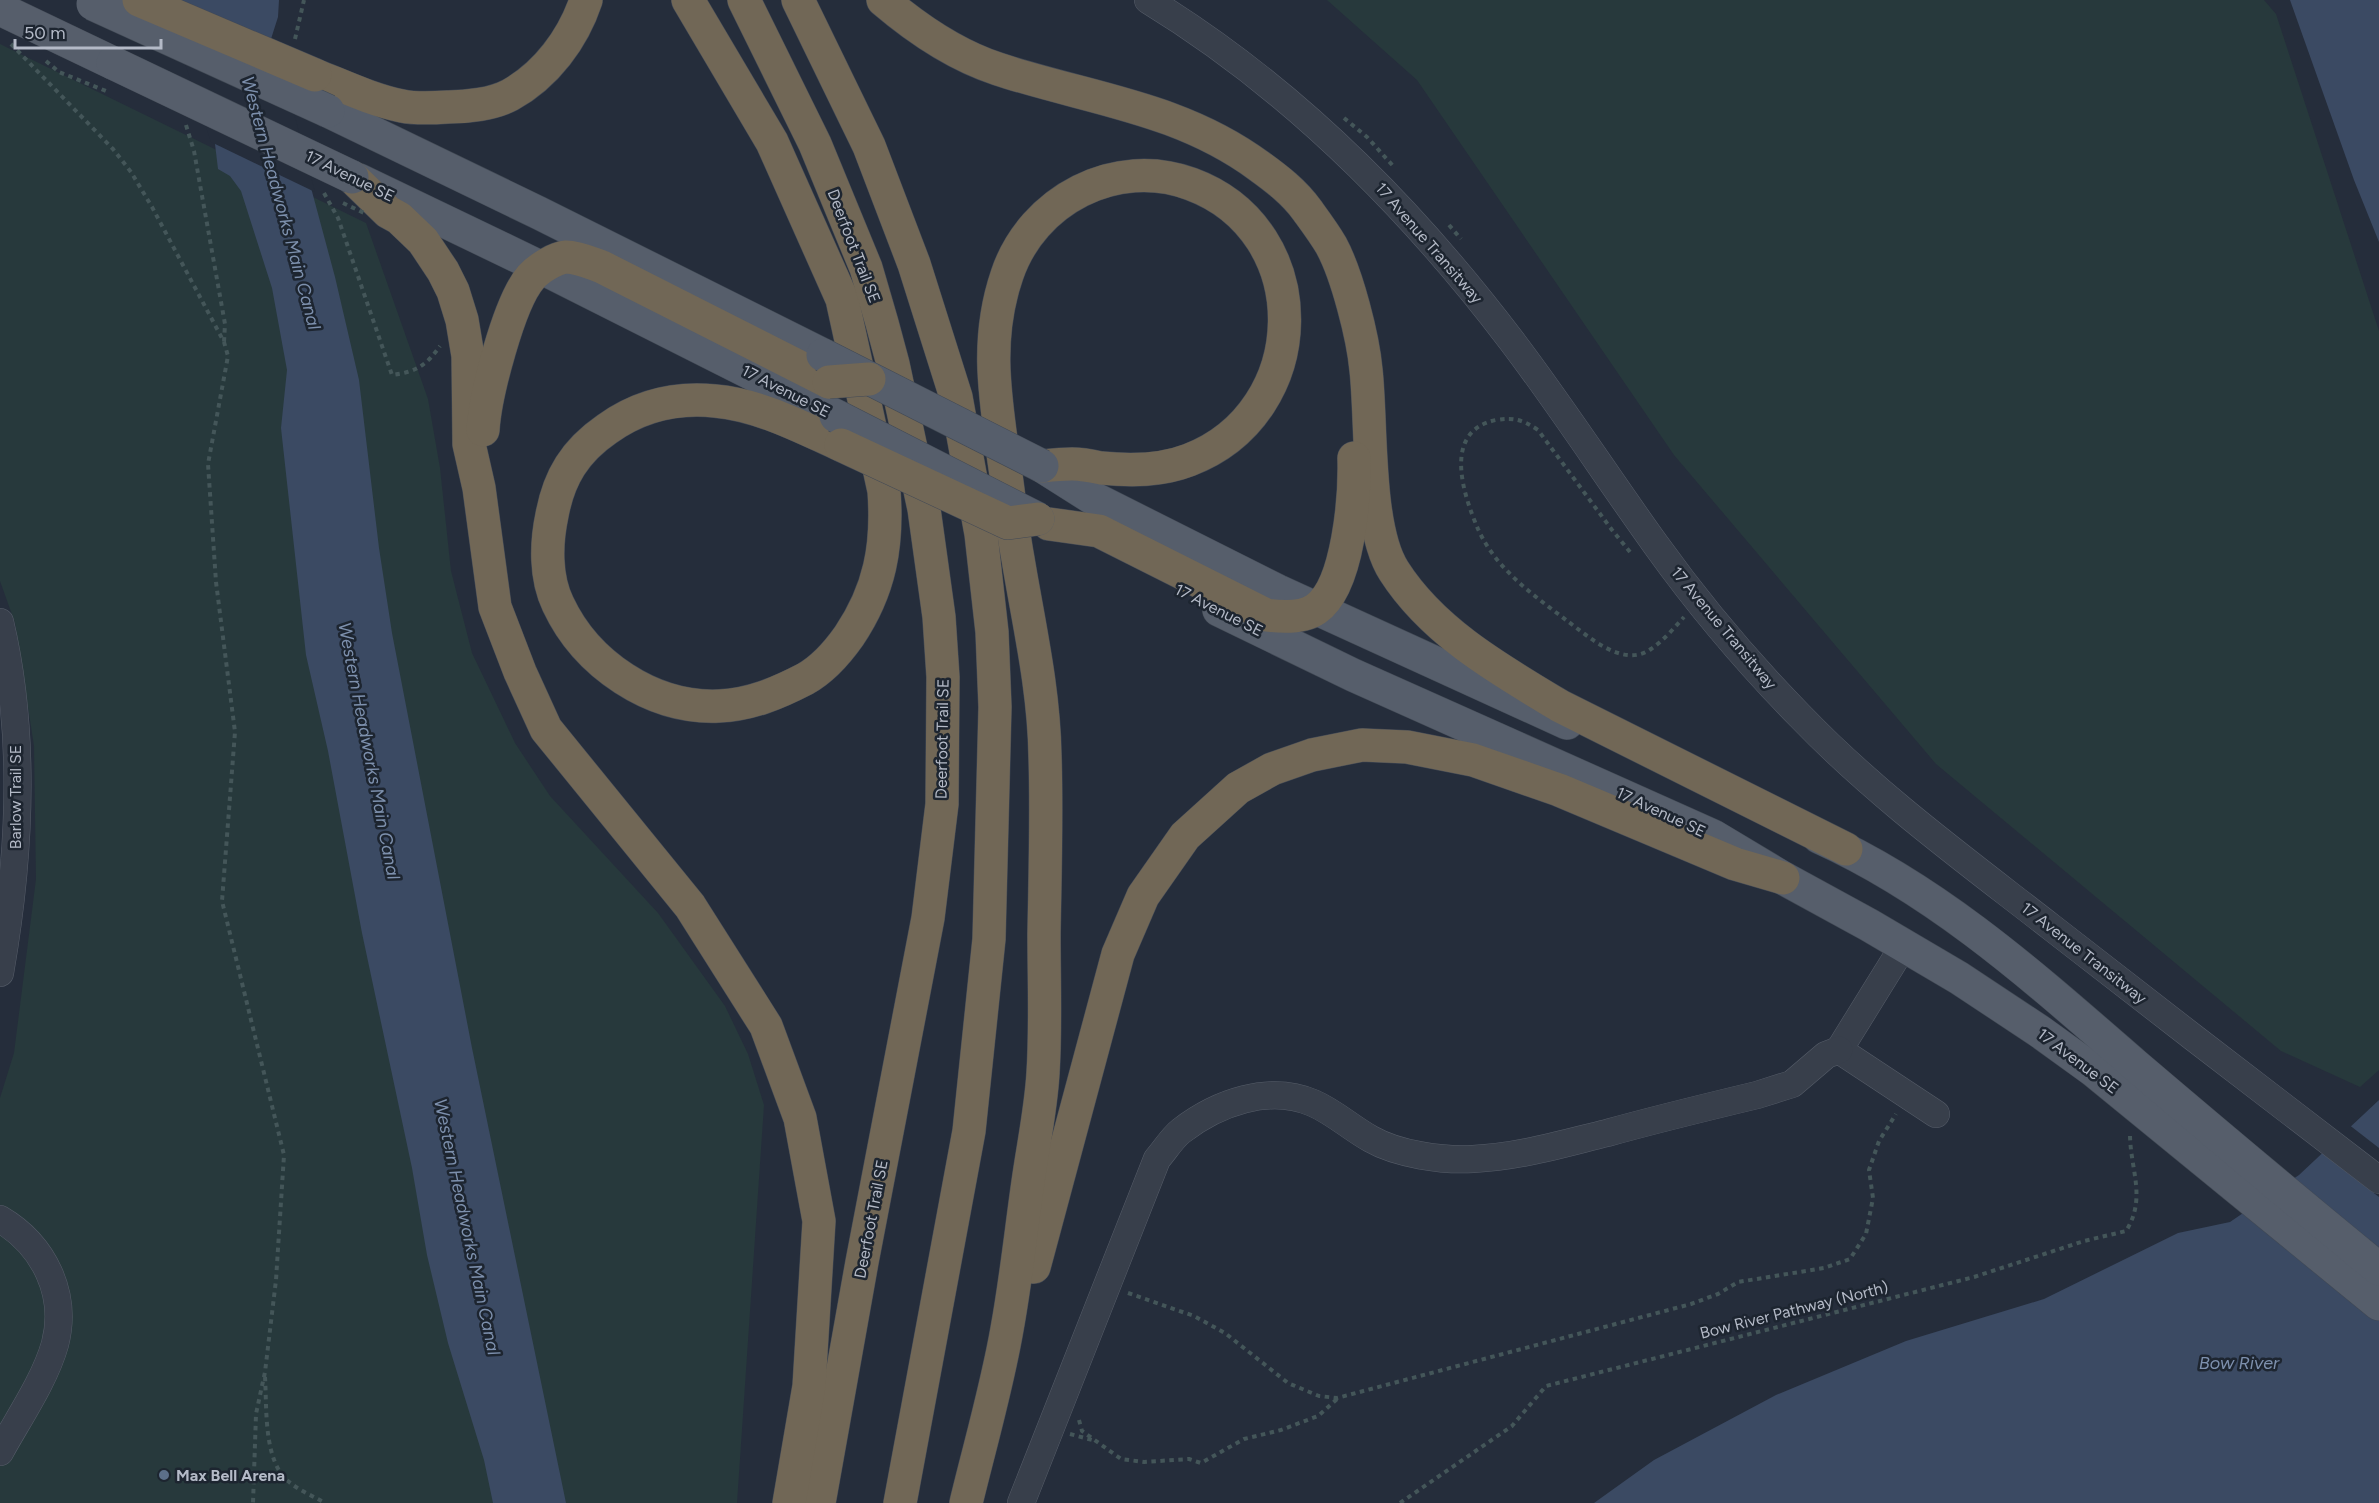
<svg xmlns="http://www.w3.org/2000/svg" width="2379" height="1503" font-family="Figtree,sans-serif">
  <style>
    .green { fill: #27393c }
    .water { fill: #3b4a63 }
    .pier { fill: #252d3b }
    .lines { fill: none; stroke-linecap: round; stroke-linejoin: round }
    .minor-casing { stroke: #565d69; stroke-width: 28 }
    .major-casing { stroke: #414954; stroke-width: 34 }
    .highway-casing { stroke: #434a56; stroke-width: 34 }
    .path { stroke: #445659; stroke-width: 4; stroke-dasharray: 4.5 4.5; stroke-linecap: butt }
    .minor { stroke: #383f4b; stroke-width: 27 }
    .major { stroke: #565e6b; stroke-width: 33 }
    .highway { stroke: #716756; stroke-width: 33 }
    .major-bridge-casing { stroke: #414954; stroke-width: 34; stroke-linecap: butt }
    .highway-bridge-casing { stroke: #434a56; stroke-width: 34; stroke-linecap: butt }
    .path-bridge { stroke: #445659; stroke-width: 4; stroke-dasharray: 4.5 4.5; stroke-linecap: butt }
    .major-bridge { stroke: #565e6b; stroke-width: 33 }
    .highway-bridge { stroke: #716756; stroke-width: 33 }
    .service-dot { fill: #5c6f8a; stroke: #1d2530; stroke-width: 2 }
    .labels { text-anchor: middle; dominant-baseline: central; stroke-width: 5; stroke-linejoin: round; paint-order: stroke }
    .street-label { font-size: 16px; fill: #b4bac7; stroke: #1d2530 }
    .poi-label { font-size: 16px; font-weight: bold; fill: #b4bac7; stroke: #1d2530; text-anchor: start }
    .water-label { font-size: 18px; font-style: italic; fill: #7d90ad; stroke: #1d2530 }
  </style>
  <rect width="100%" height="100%" fill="#252d3b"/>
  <g class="green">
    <polygon points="1327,0 2264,0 2276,14 2379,331 2379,1070 2360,1087 2281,1051 1936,764 1674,455 1417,80"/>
    <polygon points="0,44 366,223 428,399 440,468 451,571 472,653 515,743 550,796 658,913 725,1006 748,1054 764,1105 737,1503 0,1503 0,1098 14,1053 36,879 34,746 15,623 0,581"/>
  </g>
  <g class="water">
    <polygon points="167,0 279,0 278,17 271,39 335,277 359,380 379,548 392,633 472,1048 566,1503 493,1503 484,1460 448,1343 427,1255 412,1168 362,933 328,751 306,655 281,428 287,370 272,288 241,191 230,176 218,169 215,144"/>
    <polygon points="2290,0 2379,0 2379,242 2354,180"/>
    <polygon points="2379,1100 2379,1503 1594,1503 1654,1460 1776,1395 1906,1341 2044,1299 2178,1233 2230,1222 2299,1175"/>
  </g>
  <g class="pier">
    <polygon points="164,0 276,46 315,192 211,142"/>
    <polygon points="2348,1124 2379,1148 2379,1197 2319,1151"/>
  </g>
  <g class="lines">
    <g class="minor-casing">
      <g id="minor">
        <path d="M1148 0C1292 88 1410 207 1511 340 1562 407 1607 477 1656 545 1699 605 1748 663 1800 716 1876 795 1965 860 2051 927 2160 1012 2269 1096 2379 1180"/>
        <path d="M0 622C27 737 20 858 0 973"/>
        <polyline points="1904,945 1839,1050 1936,1114"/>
        <path d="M0 1219C44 1245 68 1294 55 1344 45 1380 18 1419 0 1452"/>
        <path d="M1021 1503 1157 1159C1165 1150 1172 1138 1181 1131 1217 1103 1269 1084 1313 1103 1334 1112 1351 1128 1371 1139 1397 1154 1443 1161 1473 1159 1519 1157 1562 1144 1607 1133 1657 1119 1707 1107 1757 1095L1792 1084 1826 1055 1839 1050"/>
      </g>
    </g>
    <g class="major-casing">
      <g id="major">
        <polyline points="0,9 113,63"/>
        <polyline points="328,111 539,213 823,355"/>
        <polyline points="359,180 542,268 836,416"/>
        <polyline points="1042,466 1091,497 1278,591 1567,723"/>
        <polyline points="1219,610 1353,675 1713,836 1783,878 1869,925 1959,978 2039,1031 2093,1070 2379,1304"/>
        <path d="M1819 837C1939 891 2037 980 2135 1065 2216 1134 2297 1202 2379 1269"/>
      </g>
    </g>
    <g class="highway-casing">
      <g id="highway">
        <path d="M688 0 772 142 842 299 884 491C888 546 880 590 849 636 837 653 823 669 805 679 778 693 750 705 719 706 652 709 586 664 558 604 545 577 546 543 552 515 559 477 575 451 607 429 639 406 676 397 715 401 760 405 801 427 841 445"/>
        <polyline points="744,0 815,144 866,268 882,323 893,364 924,509 939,617 943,677 942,804 928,918 862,1262 819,1503"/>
        <polyline points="798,0 869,146 914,264 956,397 981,534 992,632 995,707 989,939 969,1131 900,1503"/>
        <path d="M883 0C917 29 955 55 998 69 1089 99 1179 107 1259 166 1277 179 1294 192 1307 210 1315 221 1324 233 1331 245 1347 274 1363 337 1366 370 1372 423 1366 528 1394 571 1433 632 1500 670 1560 706L1846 849"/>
        <path d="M315 75C343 86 372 100 402 106 416 109 433 108 448 107 467 107 493 104 510 95 546 75 573 39 586 0"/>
        <polyline points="352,177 388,212 399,218 423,241 443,271 453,291 462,320 468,356 469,444 479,488 495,607 520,672 546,729 690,906 766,1026 800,1118 819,1221 809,1386 789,1503"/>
        <path d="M483 430C485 396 509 302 531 277 538 269 555 258 566 257 578 257 591 263 602 267L829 382"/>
        <path d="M1049 524 1099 531 1266 615C1281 617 1303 618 1316 609 1349 586 1355 495 1354 458"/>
        <polyline points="1034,1267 1118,954 1143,896 1185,836 1238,788 1272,769 1312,755 1362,745 1407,747 1473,760 1559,790 1735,864 1783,878"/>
        <path d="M966 1503C980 1445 997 1387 1007 1329 1016 1280 1021 1231 1028 1182 1033 1146 1041 1109 1043 1073 1046 1027 1044 981 1044 934 1045 875 1047 815 1045 756 1044 689 1029 625 1018 559 1012 527 1009 494 1004 461 995 396 985 339 1007 275 1032 200 1116 156 1191 184 1318 231 1314 412 1189 460 1161 471 1131 471 1101 468 1092 466 1082 464 1072 464 1062 464 1052 465 1042 466"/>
      </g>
    </g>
    <g class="path">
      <polyline points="295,39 304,0"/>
      <polyline points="11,44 113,149 131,172 152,207 224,342 228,356 208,464 216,582 235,732 222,901 284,1155 276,1280 265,1372 256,1414 253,1503"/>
      <polyline points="46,61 59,72 106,91"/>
      <polyline points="1344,118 1367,137 1394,167"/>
      <polyline points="186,125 194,151 225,324 224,342"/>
      <path d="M324 193 338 218 392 375C416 372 427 365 440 346"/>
      <polyline points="1449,225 1461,239"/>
      <path d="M1630 552 1612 530 1538 430C1523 420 1514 417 1496 420 1442 431 1463 494 1478 529 1496 569 1532 594 1566 620 1588 636 1623 669 1651 649 1663 641 1674 628 1684 617"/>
      <polyline points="1128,1293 1194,1316 1225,1333 1288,1383 1319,1396 1337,1398 1691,1304 1718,1294 1738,1282 1824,1268 1850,1259 1866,1234 1873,1198 1869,1170 1879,1141 1896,1114"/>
      <path d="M265 1377C267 1407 263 1460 288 1481 298 1490 313 1496 325 1503"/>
      <polyline points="1079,1420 1082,1431 1121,1459 1144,1462 1189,1459 1201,1463 1244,1439 1281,1430 1318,1416 1337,1399"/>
      <polyline points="1070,1434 1092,1440"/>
      <path d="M1400 1503 1512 1426 1546 1386 1974 1277 2084 1241 2126 1231C2147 1198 2130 1169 2130 1134"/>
    </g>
    <use href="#minor" class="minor"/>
    <use href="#major" class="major"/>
    <use href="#highway" class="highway"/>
    <g class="major-bridge-casing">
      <g id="major-bridge">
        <polyline points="93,4 328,111"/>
        <polyline points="113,63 352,177"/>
        <polyline points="823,355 1042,466"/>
        <polyline points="836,416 1038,519"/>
      </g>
    </g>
    <g class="highway-bridge-casing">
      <g id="highway-bridge">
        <polyline points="139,0 315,75"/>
        <polyline points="829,382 869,379"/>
        <polyline points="841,445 1008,523 1038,519"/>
      </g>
    </g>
    <polyline class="path-bridge" points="343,203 364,213"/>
    <use href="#major-bridge" class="major-bridge"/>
    <use href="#highway-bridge" class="highway-bridge"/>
  </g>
  <circle class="service-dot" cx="164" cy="1475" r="6"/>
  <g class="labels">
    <g class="street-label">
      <text transform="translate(350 176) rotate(26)">17 Avenue SE</text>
      <text transform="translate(1429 243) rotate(49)">17 Avenue Transitway</text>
      <text transform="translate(854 246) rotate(69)">Deerfoot Trail SE</text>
      <text transform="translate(786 391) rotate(27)">17 Avenue SE</text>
      <text transform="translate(1219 610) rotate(27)">17 Avenue SE</text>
      <text transform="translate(1724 628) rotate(50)">17 Avenue Transitway</text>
      <text transform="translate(942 739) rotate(-89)">Deerfoot Trail SE</text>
      <text transform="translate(15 797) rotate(-90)">Barlow Trail SE</text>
      <text transform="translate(1661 812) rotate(25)">17 Avenue SE</text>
      <text transform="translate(2084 953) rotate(38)">17 Avenue Transitway</text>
      <text transform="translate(2078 1061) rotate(37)">17 Avenue SE</text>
      <text transform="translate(871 1219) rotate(-79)">Deerfoot Trail SE</text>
      <text transform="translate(1794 1310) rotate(-14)">Bow River Pathway (North)</text>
    </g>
    <g class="poi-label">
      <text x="176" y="1475">Max Bell Arena</text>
    </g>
    <g class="water-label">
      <text transform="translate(281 203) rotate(75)">Western Headworks Main Canal</text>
      <text transform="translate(369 751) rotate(79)">Western Headworks Main Canal</text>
      <text transform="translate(467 1227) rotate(78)">Western Headworks Main Canal</text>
      <text x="2239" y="1363">Bow River</text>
    </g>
  </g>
  <path d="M15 39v9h146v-9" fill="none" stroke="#b4bac7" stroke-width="3"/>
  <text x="24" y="39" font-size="18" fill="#b4bac7" stroke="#1d2530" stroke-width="4.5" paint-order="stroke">50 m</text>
</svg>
